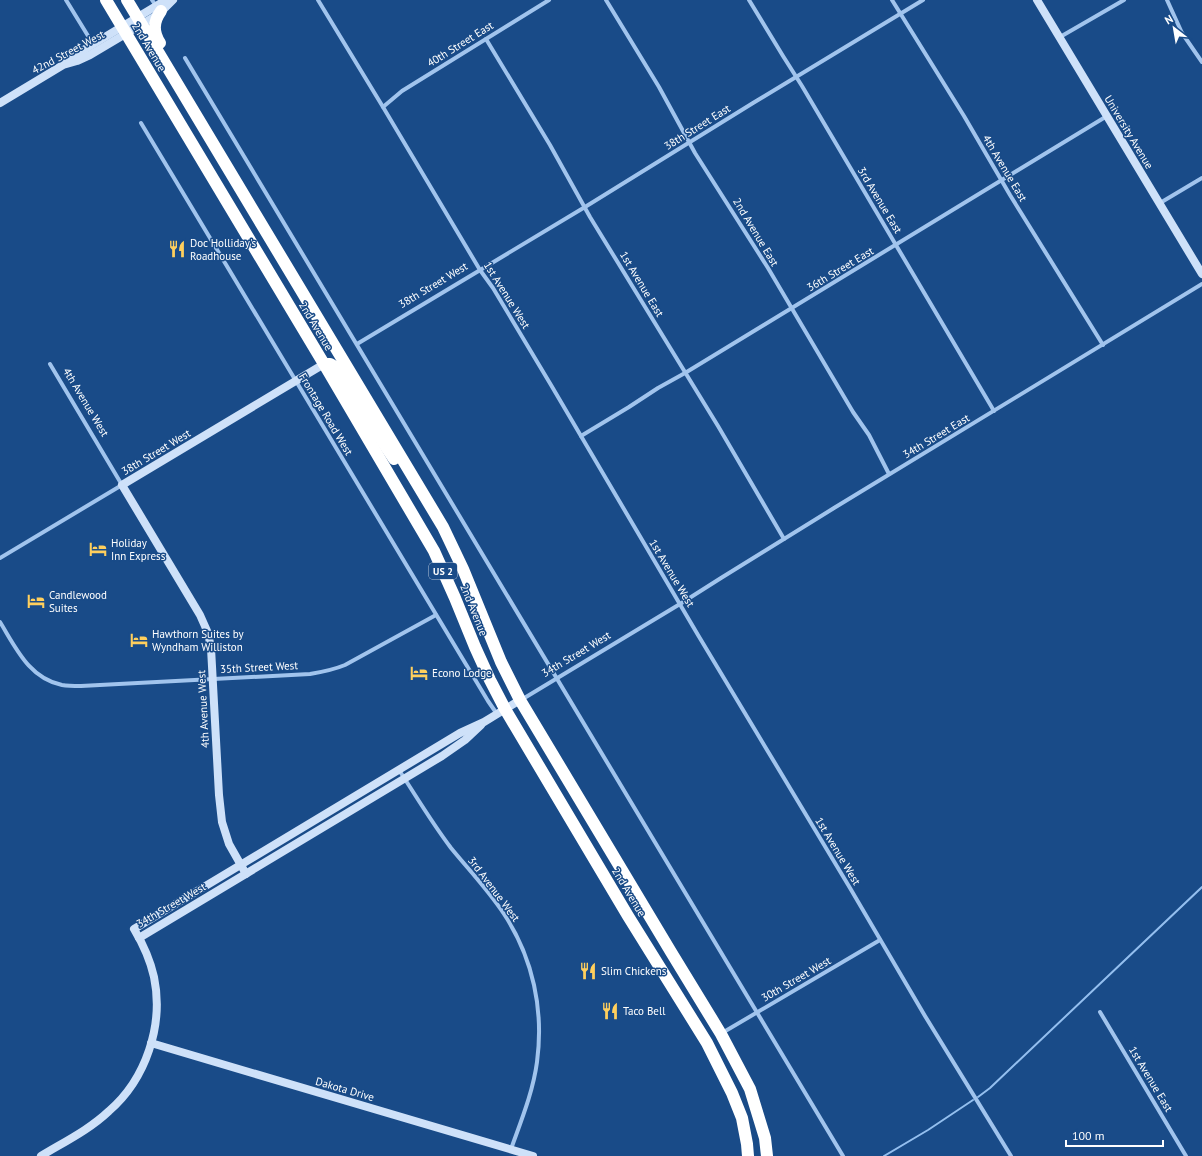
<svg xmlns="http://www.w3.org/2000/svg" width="1202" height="1156" font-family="'PT Sans',sans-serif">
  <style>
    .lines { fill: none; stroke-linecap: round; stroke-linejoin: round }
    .stream { stroke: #94bfef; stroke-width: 2 }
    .street { stroke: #a1c4ed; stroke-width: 4 }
    .secondary { stroke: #cee1f9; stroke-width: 8 }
    .highway { stroke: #fff; stroke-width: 12 }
    .labels { text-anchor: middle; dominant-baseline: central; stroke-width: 3; stroke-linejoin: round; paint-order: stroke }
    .shield { fill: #194b88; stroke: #bac9db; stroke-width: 1 }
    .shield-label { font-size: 10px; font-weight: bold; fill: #fff }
    .street-label { font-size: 11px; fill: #fff; stroke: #194b88 }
    .poi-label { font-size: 11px; fill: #fff; stroke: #194b88; text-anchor: start }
  </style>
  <rect width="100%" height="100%" fill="#194b88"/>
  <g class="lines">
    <g class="stream">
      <polyline points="978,1097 990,1088 1202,887"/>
      <polyline points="884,1156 928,1130 973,1100"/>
    </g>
    <g class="street">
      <polyline points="66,0 93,44"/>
      <polyline points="152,0 156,6"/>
      <polyline points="318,0 383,107 480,270 493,288 551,385 698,635 850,888 925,1016 1011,1156"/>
      <polyline points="606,0 659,87 695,153 768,268 853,412 869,435 889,474"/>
      <polyline points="749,0 783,56 802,86 994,411"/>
      <polyline points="892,0 964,116 1010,195 1103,345"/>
      <polyline points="1167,0 1182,33 1202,62"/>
      <polyline points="1060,37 1124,0"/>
      <polyline points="486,39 550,145 590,217 718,426 784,539"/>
      <polyline points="185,58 843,1156"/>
      <polyline points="383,107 402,91 549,0"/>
      <polyline points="141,123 488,701 497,714"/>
      <polyline points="1160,203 1202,178"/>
      <polyline points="357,344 585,207 753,103 923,0"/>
      <polyline points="581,436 629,407 658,388 685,373 1107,116"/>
      <polyline points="0,558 122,485 50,364"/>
      <path d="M0 622C16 648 29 678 62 685 68 686 75 686 81 686L310 674C322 672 333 670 345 665L436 615"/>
      <polyline points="521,700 680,604 721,578 834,508 1202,284"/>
      <path d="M399 770C416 796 432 823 451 848 469 870 489 891 504 914 533 958 544 1010 537 1062 533 1092 521 1121 511 1149"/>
      <polyline points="1100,1012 1186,1156"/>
      <polyline points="722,1033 880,940"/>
    </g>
    <g class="secondary">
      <polyline points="1037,0 1202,274"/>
      <polyline points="65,63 77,54 166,0"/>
      <polyline points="0,103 63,65 77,61 90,55 159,14 173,0"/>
      <polyline points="246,874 229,844 222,822 219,795 211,648 208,633 200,615 122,485 324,364"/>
      <polyline points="139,938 442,756 465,740 481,725"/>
      <polyline points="151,1043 533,1156"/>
      <path d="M41 1156C64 1142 89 1130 109 1111 146 1079 164 1025 154 977 150 959 143 944 134 929L460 733 484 722 520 700"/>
    </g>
    <g class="highway">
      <polyline points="106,0 324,364 434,551 455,598 475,647 490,680 505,709 628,916 707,1043 732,1093 742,1118 747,1144 748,1156"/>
      <polyline points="127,0 443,527 463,569 501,662 520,700 671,952 721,1034 750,1089 765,1138 767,1156"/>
      <path d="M160 43C153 32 153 22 161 11"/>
      <polyline points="324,364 330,364 335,367 368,420 394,459"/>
    </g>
  </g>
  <defs>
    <g id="restaurant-bare" transform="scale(1.38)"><path d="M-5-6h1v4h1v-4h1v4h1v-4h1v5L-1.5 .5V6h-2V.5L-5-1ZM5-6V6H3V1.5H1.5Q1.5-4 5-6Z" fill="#ffcf5d" stroke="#194b88" stroke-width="2.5" paint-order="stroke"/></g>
    <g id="hotel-bare" transform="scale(1.38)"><path d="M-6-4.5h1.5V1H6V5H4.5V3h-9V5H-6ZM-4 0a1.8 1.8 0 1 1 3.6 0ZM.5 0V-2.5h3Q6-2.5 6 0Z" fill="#ffcf5d" stroke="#194b88" stroke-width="2.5" paint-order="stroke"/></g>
  </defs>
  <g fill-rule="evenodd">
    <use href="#restaurant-bare" x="177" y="249"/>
    <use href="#hotel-bare" x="98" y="549"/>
    <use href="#hotel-bare" x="36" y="601"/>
    <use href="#hotel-bare" x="139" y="640"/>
    <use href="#hotel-bare" x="419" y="673"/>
    <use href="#restaurant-bare" x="588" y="971"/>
    <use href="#restaurant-bare" x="610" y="1011"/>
  </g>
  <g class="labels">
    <rect class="shield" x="429" y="563" width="28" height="16" rx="3"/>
    <g class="shield-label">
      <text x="443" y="571">US 2</text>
    </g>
    <g class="street-label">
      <text transform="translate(460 44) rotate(-32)">40th Street East</text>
      <text transform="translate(149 47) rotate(59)">2nd Avenue</text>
      <text transform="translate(68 52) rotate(-28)">42nd Street West</text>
      <text transform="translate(697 127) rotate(-32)">38th Street East</text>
      <text transform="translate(1129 132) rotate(59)">University Avenue</text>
      <text transform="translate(1005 168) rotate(59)">4th Avenue East</text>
      <text transform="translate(880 200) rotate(59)">3rd Avenue East</text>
      <text transform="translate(756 232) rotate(59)">2nd Avenue East</text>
      <text transform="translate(840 269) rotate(-31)">36th Street East</text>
      <text transform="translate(642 284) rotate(59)">1st Avenue East</text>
      <text transform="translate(433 285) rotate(-31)">38th Street West</text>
      <text transform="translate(507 295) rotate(58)">1st Avenue West</text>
      <text transform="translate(316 326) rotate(59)">2nd Avenue</text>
      <text transform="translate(86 402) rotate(59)">4th Avenue West</text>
      <text transform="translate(326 414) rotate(59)">Frontage Road West</text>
      <text transform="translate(936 436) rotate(-31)">34th Street East</text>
      <text transform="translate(156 452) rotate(-31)">38th Street West</text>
      <text transform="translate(672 573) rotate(59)">1st Avenue West</text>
      <text transform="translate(474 610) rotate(68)">2nd Avenue</text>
      <text transform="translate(576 654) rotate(-31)">34th Street West</text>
      <text transform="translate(259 667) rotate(-3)">35th Street West</text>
      <text transform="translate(203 709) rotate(-93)">4th Avenue West</text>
      <text transform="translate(838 851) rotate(59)">1st Avenue West</text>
      <text transform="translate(494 889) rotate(53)">3rd Avenue West</text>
      <text transform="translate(629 892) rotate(59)">2nd Avenue</text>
      <text transform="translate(171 905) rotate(-30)">34th Street West</text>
      <text transform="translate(796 979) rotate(-30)">30th Street West</text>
      <text transform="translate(1151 1079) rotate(59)">1st Avenue East</text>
      <text transform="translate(345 1089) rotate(16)">Dakota Drive</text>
    </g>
    <g class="poi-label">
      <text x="190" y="243">Doc Holliday's<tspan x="190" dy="13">Roadhouse</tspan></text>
      <text x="111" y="543">Holiday<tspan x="111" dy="13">Inn Express</tspan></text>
      <text x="49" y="595">Candlewood<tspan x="49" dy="13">Suites</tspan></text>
      <text x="152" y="634">Hawthorn Suites by<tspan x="152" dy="13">Wyndham Williston</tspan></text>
      <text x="432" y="673">Econo Lodge</text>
      <text x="601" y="971">Slim Chickens</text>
      <text x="623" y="1011">Taco Bell</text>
    </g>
  </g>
  <g transform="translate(1174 28) rotate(329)" stroke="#194b88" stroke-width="3" paint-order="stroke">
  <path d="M0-3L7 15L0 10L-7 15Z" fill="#ffffff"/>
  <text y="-6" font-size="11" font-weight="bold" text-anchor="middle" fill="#ffffff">N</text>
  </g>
  <path d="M1066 1140v6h97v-6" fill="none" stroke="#ffffff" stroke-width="2"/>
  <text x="1072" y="1140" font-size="12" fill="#ffffff" stroke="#194b88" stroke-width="3" paint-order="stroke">100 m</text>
</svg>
